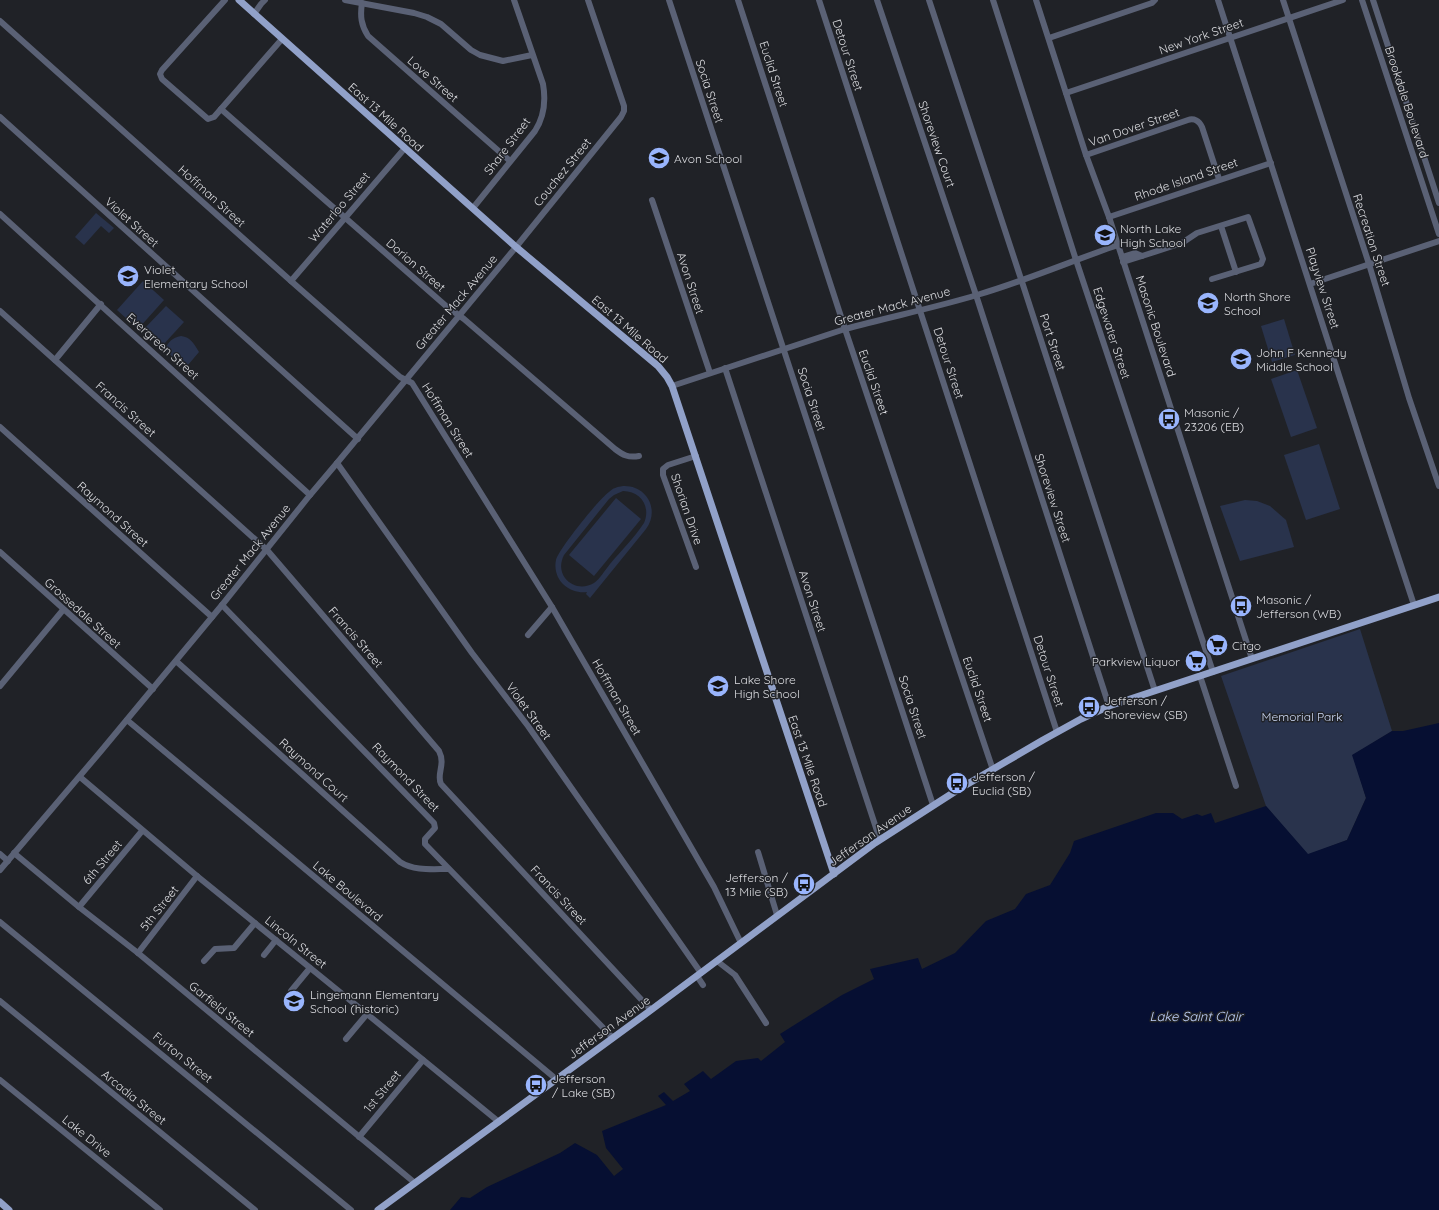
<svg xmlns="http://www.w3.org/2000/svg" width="1439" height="1210" font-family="Quicksand,sans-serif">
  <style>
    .green { fill: #29334c; fill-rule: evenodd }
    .water { fill: #060f32 }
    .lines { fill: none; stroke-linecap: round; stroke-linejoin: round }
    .minor { stroke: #5a6175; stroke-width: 6 }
    .major { stroke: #91a1c9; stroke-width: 7 }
    .labels { text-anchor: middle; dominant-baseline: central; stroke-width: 3; stroke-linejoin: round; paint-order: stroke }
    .street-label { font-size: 12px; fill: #dbdce0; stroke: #202227 }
    .poi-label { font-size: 12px; fill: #dbdce0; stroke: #202227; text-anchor: start }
    .park-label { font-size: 12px; fill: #cedaf6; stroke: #202227 }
    .water-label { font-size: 13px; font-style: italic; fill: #bfd0fa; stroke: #202227 }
  </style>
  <rect width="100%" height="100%" fill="#202227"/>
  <g class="green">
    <polygon points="96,213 114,228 109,233 101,226 84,245 75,237"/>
    <polygon points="143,281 164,300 138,329 117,310"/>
    <polygon points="166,306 184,322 163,345 145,328"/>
    <polygon points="1284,319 1295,355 1272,362 1261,326"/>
    <path d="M181 336C191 337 194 344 199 352L188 365H180L165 349C169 341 172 338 181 336Z"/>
    <polygon points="1297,370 1317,428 1291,437 1271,379"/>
    <polygon points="1319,444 1340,509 1306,520 1284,455"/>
    <path d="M623 486C647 485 660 510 646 529L590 598 586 594 587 592C579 593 571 591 564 585 557 579 554 569 556 560 558 550 599 499 609 492 613 488 617 487 623 486ZM623 491C641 491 651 507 644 523 634 538 621 551 610 564 605 570 600 579 594 583 584 589 572 587 565 578 560 571 560 563 564 555L609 499 614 495Z"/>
    <polygon points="616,498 641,519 594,576 569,555"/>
    <polygon points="1245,500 1257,501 1270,506 1286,520 1294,547 1240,561 1220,506"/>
    <polygon points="1360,629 1392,731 1353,755 1366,798 1347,840 1308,855 1266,806 1221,676"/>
  </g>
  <polygon class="water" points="1439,723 1439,1210 450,1210 461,1197 470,1198 487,1187 560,1153 575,1143 597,1155 614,1176 623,1169 606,1148 602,1131 666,1105 658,1096 664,1092 673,1101 690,1091 684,1084 703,1071 711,1079 736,1061 758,1058 761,1061 785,1042 780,1034 842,995 874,979 870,969 918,958 922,969 955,953 986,921 1015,909 1026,894 1050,885 1070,853 1074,841 1156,813 1173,813 1182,819 1197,814 1202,816 1211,813 1215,823 1266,806 1308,854 1347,840 1366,798 1352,755 1392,731 1403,731"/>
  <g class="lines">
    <g class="minor">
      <polyline points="225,0 162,70 160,74 162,79 208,119 214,117 282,39"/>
      <polyline points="345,0 414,13 427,17 441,24 471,50 480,55 503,61 532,55"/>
      <polyline points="669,0 933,805"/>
      <polyline points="738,0 845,329 993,770"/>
      <polyline points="819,0 1057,732"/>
      <polyline points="877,0 976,295 1109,706"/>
      <polyline points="929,0 1023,285 1155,691"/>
      <polyline points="993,0 1076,260 1213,672"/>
      <polyline points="1036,0 1086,155 1109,217 1252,659"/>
      <polyline points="1218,0 1363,450 1414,605"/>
      <polyline points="1283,0 1369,264 1409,398 1439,486"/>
      <polyline points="1362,0 1439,234"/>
      <polyline points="1373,0 1439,203"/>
      <path d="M362 3C360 16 361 25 368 36L510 161"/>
      <polyline points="254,14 261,4 265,0"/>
      <polyline points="0,21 291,281 400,377 412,383 552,607 714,887 741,943"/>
      <polyline points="1049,38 1152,3 1155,0"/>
      <polyline points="1066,93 1343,0"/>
      <path d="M221 109 446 306 464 319 615 449C623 455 628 458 639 456"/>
      <polyline points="0,117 358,439"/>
      <path d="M1086 155 1188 120C1194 118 1199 121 1202 127L1219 179"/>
      <polyline points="652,200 710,373"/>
      <path d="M473 208 535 131C544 117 546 101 543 84L514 0"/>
      <polyline points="0,214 310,495"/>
      <polyline points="1109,217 1271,163"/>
      <polyline points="1221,226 1236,272"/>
      <polyline points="1142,256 1182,243 1197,233 1248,217 1263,259 1261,264 1212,279"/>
      <polyline points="1122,257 1135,253 1142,256 1123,262"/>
      <polyline points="291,281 405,148"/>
      <polyline points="1310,284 1439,241"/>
      <path d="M0 311 267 550 439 751C446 765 436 774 441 784L651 1010"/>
      <polyline points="55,360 101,304"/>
      <polyline points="725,368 880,840"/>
      <path d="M672 386 845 329C889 317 934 308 977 295 1025 281 1071 261 1118 245"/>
      <polyline points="0,427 212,617"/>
      <polyline points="696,456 668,465 663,469 663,475 696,567"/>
      <polyline points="337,463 472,653 528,726 701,973"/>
      <polyline points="0,552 153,689"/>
      <polyline points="222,605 434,823 435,828 425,839 425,844 613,1038"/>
      <polyline points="528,635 552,607"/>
      <path d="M176 661 400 862C414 871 432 869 448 869"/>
      <polyline points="1200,676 1236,786"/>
      <polyline points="0,686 63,610"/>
      <polyline points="127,720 556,1079"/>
      <polyline points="80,777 197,876 367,1014 499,1122"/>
      <polyline points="758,852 777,915"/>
      <polyline points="14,853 79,907 138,953 415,1183"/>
      <polyline points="0,854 8,861"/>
      <polyline points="0,870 101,751 222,605 310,495 337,463 516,247 621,117 624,111 624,106 588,0"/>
      <polyline points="79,907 142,831"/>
      <polyline points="0,922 351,1210"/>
      <polyline points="138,953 197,876"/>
      <polyline points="264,955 276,940"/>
      <polyline points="204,961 215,949 234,948 255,923"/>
      <polyline points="717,961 735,975 766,1023"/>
      <polyline points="697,976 703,985"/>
      <polyline points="291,991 310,968"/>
      <polyline points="0,1001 255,1210"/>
      <polyline points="346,1039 367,1014"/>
      <polyline points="0,1080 160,1210"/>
      <polyline points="359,1137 423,1060"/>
    </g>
    <g class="major">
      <polyline points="239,0 516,247 658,366 667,377 672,386 834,874"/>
      <polyline points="0,1202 9,1210"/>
      <polyline points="378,1210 651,1010 875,843 959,789 1043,740 1081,719 1109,706 1439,597"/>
    </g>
  </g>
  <defs>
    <g id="school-disc" transform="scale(1.15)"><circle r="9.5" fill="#99b5fd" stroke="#202227"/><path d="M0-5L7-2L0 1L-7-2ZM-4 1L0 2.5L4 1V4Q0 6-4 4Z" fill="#111"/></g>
    <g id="bus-disc" transform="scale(1.15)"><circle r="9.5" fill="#99b5fd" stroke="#202227"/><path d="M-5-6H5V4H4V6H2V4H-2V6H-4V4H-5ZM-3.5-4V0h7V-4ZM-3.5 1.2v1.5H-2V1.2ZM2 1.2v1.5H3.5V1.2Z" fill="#111"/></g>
    <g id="supermarket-disc" transform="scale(1.15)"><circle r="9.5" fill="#99b5fd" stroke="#202227"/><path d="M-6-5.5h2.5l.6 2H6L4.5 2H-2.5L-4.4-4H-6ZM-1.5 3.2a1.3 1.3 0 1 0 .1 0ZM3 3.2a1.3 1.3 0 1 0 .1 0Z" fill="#111"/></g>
  </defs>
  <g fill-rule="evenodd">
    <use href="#school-disc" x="659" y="158"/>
    <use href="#school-disc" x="1105" y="235"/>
    <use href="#school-disc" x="128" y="276"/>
    <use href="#school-disc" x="1208" y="303"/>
    <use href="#school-disc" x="1241" y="359"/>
    <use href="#bus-disc" x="1169" y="419"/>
    <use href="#bus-disc" x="1241" y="606"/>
    <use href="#supermarket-disc" x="1217" y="645"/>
    <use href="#supermarket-disc" x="1196" y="661"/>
    <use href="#school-disc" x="718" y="686"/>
    <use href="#bus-disc" x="1089" y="707"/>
    <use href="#bus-disc" x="957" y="783"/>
    <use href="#bus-disc" x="804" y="884"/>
    <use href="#school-disc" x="294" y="1001"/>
    <use href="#bus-disc" x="536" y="1085"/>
  </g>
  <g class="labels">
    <g class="street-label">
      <text transform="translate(1201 36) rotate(-19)">New York Street</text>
      <text transform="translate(848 55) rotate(72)">Detour Street</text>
      <text transform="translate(774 74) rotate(72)">Euclid Street</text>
      <text transform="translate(433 79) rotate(41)">Love Street</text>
      <text transform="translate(710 91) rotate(72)">Socia Street</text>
      <text transform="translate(1407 102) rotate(72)">Brookdale Boulevard</text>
      <text transform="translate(386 117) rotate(42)">East 13 Mile Road</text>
      <text transform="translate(1134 127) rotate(-19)">Van Dover Street</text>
      <text transform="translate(937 144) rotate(71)">Shoreview Court</text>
      <text transform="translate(507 146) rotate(-53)">Share Street</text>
      <text transform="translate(562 172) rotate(-51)">Couchez Street</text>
      <text transform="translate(1186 179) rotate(-19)">Rhode Island Street</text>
      <text transform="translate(212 196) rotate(42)">Hoffman Street</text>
      <text transform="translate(339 207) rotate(-50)">Waterloo Street</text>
      <text transform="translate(132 222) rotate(42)">Violet Street</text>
      <text transform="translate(1372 240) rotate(72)">Recreation Street</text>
      <text transform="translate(416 265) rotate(41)">Dorion Street</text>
      <text transform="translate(691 283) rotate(72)">Avon Street</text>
      <text transform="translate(1323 288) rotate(72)">Playview Street</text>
      <text transform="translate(456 302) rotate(-50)">Greater Mack Avenue</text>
      <text transform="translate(892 306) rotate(-15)">Greater Mack Avenue</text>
      <text transform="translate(1156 326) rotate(72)">Masonic Boulevard</text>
      <text transform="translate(630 329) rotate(41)">East 13 Mile Road</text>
      <text transform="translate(1112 333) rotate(72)">Edgewater Street</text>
      <text transform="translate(1053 342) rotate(72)">Port Street</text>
      <text transform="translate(163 346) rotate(42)">Evergreen Street</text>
      <text transform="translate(949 363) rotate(72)">Detour Street</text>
      <text transform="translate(874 382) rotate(71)">Euclid Street</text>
      <text transform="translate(812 399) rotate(72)">Socia Street</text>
      <text transform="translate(126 409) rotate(42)">Francis Street</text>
      <text transform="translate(448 420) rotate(58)">Hoffman Street</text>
      <text transform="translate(1053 498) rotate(72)">Shoreview Street</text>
      <text transform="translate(687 509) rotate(71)">Shorian Drive</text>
      <text transform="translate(113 514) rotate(42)">Raymond Street</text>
      <text transform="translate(250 552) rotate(-51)">Greater Mack Avenue</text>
      <text transform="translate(813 601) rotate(72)">Avon Street</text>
      <text transform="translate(83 613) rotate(42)">Grossedale Street</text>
      <text transform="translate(356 637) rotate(49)">Francis Street</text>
      <text transform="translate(1049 671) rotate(72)">Detour Street</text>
      <text transform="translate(978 689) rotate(71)">Euclid Street</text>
      <text transform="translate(617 697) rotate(60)">Hoffman Street</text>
      <text transform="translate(913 707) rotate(72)">Socia Street</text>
      <text transform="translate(529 711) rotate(54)">Violet Street</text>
      <text transform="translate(808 761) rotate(71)">East 13 Mile Road</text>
      <text transform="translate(314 770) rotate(42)">Raymond Court</text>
      <text transform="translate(406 777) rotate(46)">Raymond Street</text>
      <text transform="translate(870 835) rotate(-35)">Jefferson Avenue</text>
      <text transform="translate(102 862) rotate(-50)">6th Street</text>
      <text transform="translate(348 891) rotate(40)">Lake Boulevard</text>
      <text transform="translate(559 895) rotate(47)">Francis Street</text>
      <text transform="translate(159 908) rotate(-52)">5th Street</text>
      <text transform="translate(296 942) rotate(39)">Lincoln Street</text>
      <text transform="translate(222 1009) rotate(39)">Garfield Street</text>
      <text transform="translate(609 1027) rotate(-36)">Jefferson Avenue</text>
      <text transform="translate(183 1057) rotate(39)">Furton Street</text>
      <text transform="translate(382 1091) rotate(-50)">1st Street</text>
      <text transform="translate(134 1097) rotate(39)">Arcadia Street</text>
      <text transform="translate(87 1136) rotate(39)">Lake Drive</text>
    </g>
    <g class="poi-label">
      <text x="674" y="158">Avon School</text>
      <text x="1120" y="228">North Lake<tspan x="1120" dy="14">High School</tspan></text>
      <text x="144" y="269">Violet<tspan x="144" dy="14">Elementary School</tspan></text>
      <text x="1224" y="296">North Shore<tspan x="1224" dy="14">School</tspan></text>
      <text x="1256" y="352">John F Kennedy<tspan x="1256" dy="14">Middle School</tspan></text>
      <text x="1184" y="412">Masonic /<tspan x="1184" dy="14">23206 (EB)</tspan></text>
      <text x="1256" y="599">Masonic /<tspan x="1256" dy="14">Jefferson (WB)</tspan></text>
      <text x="1232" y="645">Citgo</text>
      <text x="1180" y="661" text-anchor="end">Parkview Liquor</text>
      <text x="734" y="679">Lake Shore<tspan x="734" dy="14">High School</tspan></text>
      <text x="1104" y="700">Jefferson /<tspan x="1104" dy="14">Shoreview (SB)</tspan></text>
      <text x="972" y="776">Jefferson /<tspan x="972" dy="14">Euclid (SB)</tspan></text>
      <text x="788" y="877" text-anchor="end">Jefferson /<tspan x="788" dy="14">13 Mile (SB)</tspan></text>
      <text x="310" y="994">Lingemann Elementary<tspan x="310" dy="14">School (historic)</tspan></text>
      <text x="552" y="1078">Jefferson<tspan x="552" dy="14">/ Lake (SB)</tspan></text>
    </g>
    <g class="park-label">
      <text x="1302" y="716">Memorial Park</text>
    </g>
    <g class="water-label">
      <text x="1196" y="1016">Lake Saint Clair</text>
    </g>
  </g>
</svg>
